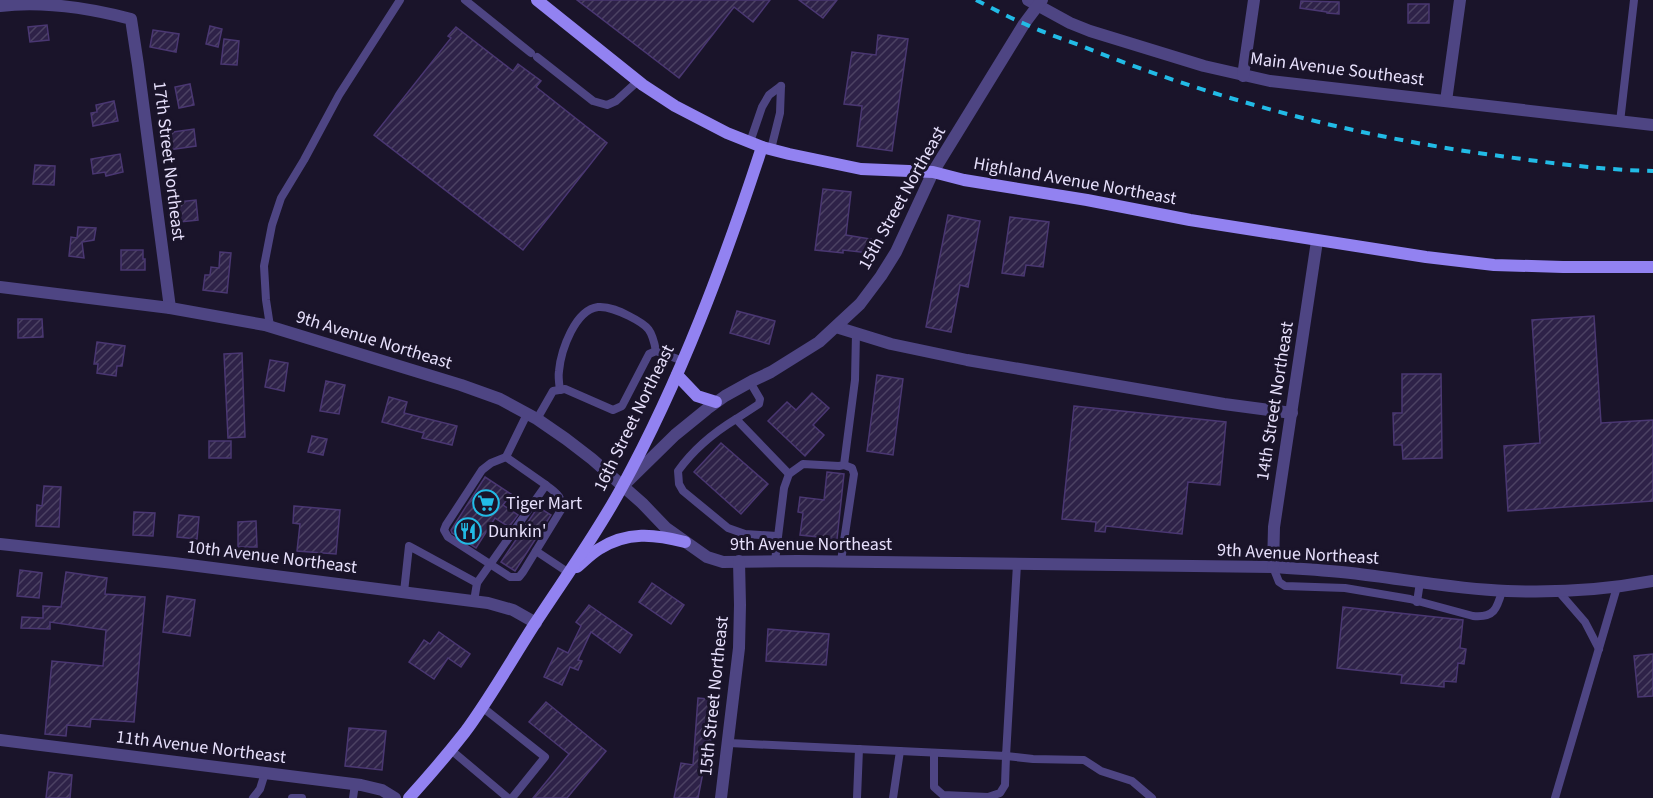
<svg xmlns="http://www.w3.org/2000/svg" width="1653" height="798" font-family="'Source Sans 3',sans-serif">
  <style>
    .building { fill: url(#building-hatch); stroke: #4a3772; stroke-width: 1.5 }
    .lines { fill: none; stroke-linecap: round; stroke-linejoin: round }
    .service { stroke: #4e4583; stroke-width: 8 }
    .minor { stroke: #4e4583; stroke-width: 12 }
    .tertiary { stroke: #4e4583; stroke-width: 12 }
    .secondary { stroke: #9282f1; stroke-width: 12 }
    .rail { stroke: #22bbe6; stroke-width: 4; stroke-dasharray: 9 8; stroke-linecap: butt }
    .labels { text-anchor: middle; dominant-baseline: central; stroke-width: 6; stroke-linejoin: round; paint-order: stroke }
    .street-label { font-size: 18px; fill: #e7e0fc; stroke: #1a142a }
    .poi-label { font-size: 18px; fill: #e7e0fc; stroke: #1a142a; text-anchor: start }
  </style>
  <defs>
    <pattern id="building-hatch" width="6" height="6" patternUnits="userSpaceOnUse" patternTransform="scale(1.5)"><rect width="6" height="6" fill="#2e2248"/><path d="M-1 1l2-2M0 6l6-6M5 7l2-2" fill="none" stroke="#4c4263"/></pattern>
  </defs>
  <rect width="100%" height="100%" fill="#1a142a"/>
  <g class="building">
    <polygon points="577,0 770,0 753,22 734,7 679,78"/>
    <polygon points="799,0 837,0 823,18"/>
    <polygon points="1301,1 1339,2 1339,14 1327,13 1327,12 1300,8"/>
    <rect x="1408" y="4" width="21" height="19"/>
    <polygon points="47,25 49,40 30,42 28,27"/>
    <polygon points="210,26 222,29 218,47 206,44"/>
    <polygon points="456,27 513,71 518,64 541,81 536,87 607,143 523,250 374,135 451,38 448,36"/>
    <polygon points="153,30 179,34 176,52 150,47"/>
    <polygon points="878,35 908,39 892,151 857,146 862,106 844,104 852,52 876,55"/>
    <polygon points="224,39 239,41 237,65 221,64"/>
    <polygon points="190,84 194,105 179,108 175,87"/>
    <polygon points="114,101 118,121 93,126 91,113 97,112 96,105"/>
    <polygon points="194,129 196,146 169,150 166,133"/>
    <polygon points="120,154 123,172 106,176 105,172 93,174 91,159"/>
    <polygon points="35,165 55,166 54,185 33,184"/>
    <polygon points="823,189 851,192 846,235 871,239 869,253 843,250 843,253 815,250"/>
    <polygon points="196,200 198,220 180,222 178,202"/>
    <polygon points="948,215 980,221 968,287 960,285 951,332 926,327"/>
    <polygon points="1010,217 1049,222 1043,267 1026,265 1024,276 1002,273"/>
    <polygon points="78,227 96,228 94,240 82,242 84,258 69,256 71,237 77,238"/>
    <polygon points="121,250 143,250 143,259 145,259 145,270 121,270"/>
    <polygon points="220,252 231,253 227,293 203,290 205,275 210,275 211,267 219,268"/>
    <polygon points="737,311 775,321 769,344 730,333"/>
    <polygon points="1594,316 1601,423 1653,420 1653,501 1508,511 1504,446 1540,443 1532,320"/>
    <polygon points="18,319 42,319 43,337 18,338"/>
    <polygon points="97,342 125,346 122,366 117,366 116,376 97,373 98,364 94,364"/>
    <polygon points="242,353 245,437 228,438 224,354"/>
    <polygon points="270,360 288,363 284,391 265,387"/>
    <polygon points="1402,374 1441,374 1442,458 1403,459 1402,445 1394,445 1393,413 1402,413"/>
    <polygon points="877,375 903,379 893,455 867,451"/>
    <polygon points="326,381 345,385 339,414 320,411"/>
    <polygon points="812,393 829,408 813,425 824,435 805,456 768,421 787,402 796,410"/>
    <polygon points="389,397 407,402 404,413 457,426 452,445 422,438 424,433 382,422"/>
    <polygon points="1074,406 1226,422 1220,485 1188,482 1182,534 1106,526 1105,532 1095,531 1096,522 1062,519"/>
    <polygon points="312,436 327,439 323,455 308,452"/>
    <rect x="209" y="441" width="22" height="17"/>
    <polygon points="721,443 768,484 741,514 694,472"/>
    <polygon points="827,472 844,474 837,539 800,535 803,513 798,512 800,497 824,500"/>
    <polygon points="485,477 511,494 503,505 518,515 509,527 495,518 476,548 452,533 451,530"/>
    <polygon points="44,486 61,487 59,527 36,526 37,505 42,506"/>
    <polygon points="294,506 340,510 336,554 297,551 300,524 293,523"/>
    <polygon points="538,507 551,515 515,571 501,562"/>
    <polygon points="134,512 155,513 153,536 133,535"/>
    <polygon points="179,515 199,517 197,539 177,537"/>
    <polygon points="256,521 257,547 238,547 238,522"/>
    <polygon points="20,570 42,573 39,598 17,596"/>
    <polygon points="66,572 107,578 105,594 145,597 134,722 91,719 90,727 67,725 66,736 45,734 52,661 103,666 106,630 50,622 50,629 21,628 22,617 43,618 43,606 61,607"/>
    <polygon points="652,583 684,605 671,624 639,602"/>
    <polygon points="167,596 195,600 190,636 163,632"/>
    <polygon points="589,605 632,635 620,653 591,632 578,660 582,661 578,670 570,667 562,685 544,677 558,648 568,653 581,626 576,622"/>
    <polygon points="1343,607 1463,620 1460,648 1466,649 1464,664 1458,663 1456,682 1444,681 1444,687 1401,683 1402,675 1337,668"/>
    <polygon points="768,629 829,634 826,665 766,661"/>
    <polygon points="439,632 470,654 461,667 448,658 434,679 409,662 424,640 430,644"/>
    <polygon points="1653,654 1653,696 1638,697 1634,656"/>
    <polygon points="698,698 718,700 716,716 712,716 710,757 706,757 698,798 674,798 681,763 693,765"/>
    <polygon points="546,702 606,751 567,798 533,798 569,754 529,722"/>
    <polygon points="349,728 386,731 382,770 345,766"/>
    <polygon points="49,772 72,775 70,798 46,798"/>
  </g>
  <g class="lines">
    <g class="service">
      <polyline points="465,0 531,53"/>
      <polyline points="537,57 593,101 607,105 616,101 638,81"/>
      <polyline points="1620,122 1634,0"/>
      <polyline points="750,142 762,107 769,95 781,86"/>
      <polyline points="771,149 780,113 781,86"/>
      <polyline points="270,326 266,300 264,266 272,225 281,198 304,160 339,95 400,0"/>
      <polyline points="750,382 760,399 759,404 736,419 789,474"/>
      <path d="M560 390C559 383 558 377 559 371 561 350 575 310 598 307 609 306 621 312 629 316 649 326 652 330 656 351"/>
      <polyline points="537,419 553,391 565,389 613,410 622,406 649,354 656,351 683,361"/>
      <path d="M736 419C713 433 693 450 678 471L679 484 683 491 728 528 745 534 777 536"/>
      <path d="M506 457 491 463 482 470 446 525 444 530 448 537 510 577H519L523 572 561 510C563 496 556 493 546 485"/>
      <polyline points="536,551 569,573"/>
      <polyline points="775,561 784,488 789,474 803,464 839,466 844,465 855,380 856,333"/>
      <polyline points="841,561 854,474 852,468 844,465"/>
      <path d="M1273 567 1279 582 1285 586 1345 588 1410 599 1473 616C1494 618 1497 609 1502 591"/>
      <polyline points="404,592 409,546 477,583"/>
      <polyline points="1559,592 1585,622 1599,649"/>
      <polyline points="474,601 477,583 546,485 506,457 527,414"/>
      <polyline points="1417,602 1420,582"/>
      <polyline points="482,707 545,757 512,798"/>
      <polyline points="729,743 1006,756 1017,564"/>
      <polyline points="451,750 508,798"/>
      <polyline points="934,753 934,787 943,795 988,797 1000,793 1005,785 1006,756 1033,759 1084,760 1101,771 1132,781 1152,798"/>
      <polyline points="253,798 260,789 265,773"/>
      <polyline points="292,798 302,798"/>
      <polyline points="353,798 355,784"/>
      <polyline points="857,798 859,749"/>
      <polyline points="893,798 900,751"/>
      <polyline points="1555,798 1617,587"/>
    </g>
    <g class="minor">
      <polyline points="1028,0 1070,23 1090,31 1204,66 1270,81 1653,125"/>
      <path d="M0 6C43 1 89 8 131 19L138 65 170 308"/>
      <polyline points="1243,76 1254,0"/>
      <polyline points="1446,101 1460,0"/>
      <path d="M0 287 170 308 265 325 461 385 500 399 537 419 566 439 592 459 642 503 666 528 707 557 723 562 797 561 1273 567C1299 569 1325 570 1351 573 1403 579 1455 589 1507 591 1556 593 1605 590 1653 581"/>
      <polyline points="836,327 891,344 967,360 1224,404 1292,413"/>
      <polyline points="625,484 675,435 707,409 725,396 752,381 771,372 819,342 860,304 881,276 896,252 933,172"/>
      <polyline points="0,544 174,563 488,603 513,610 536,623"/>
      <polyline points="1273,567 1274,527 1317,241"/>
      <polyline points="0,740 361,785 382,790 395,798"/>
      <polyline points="721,798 739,648 740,605 739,561"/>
    </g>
    <polyline class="tertiary" points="933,172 1024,24 1042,0"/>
    <g class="secondary">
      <polyline points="537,0 643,85 675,106 727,133 762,147 789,154 861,169 933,172 964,180 1087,200 1190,220 1426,257 1494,265 1563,267 1653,267"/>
      <polyline points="677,375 697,396 716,402"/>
      <path d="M577 567C584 561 591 554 599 549 627 531 655 534 685 542"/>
      <path d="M409 798C428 777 447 755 465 732 490 698 511 661 534 625 564 579 596 535 622 487 681 379 724 263 762 147"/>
    </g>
    <path class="rail" d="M976 0C992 8 1008 17 1025 24 1044 33 1064 39 1084 47 1217 100 1357 137 1500 156 1550 163 1602 170 1653 171"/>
  </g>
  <defs>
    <g id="supermarket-ring" transform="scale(1.35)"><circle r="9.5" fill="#1a142a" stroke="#22bbe6" stroke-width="1.5"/><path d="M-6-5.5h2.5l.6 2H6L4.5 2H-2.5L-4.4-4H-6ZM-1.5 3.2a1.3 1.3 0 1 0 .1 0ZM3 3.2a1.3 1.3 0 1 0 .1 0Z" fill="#22bbe6"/></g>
    <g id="restaurant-ring" transform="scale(1.35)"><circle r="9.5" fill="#1a142a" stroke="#22bbe6" stroke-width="1.5"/><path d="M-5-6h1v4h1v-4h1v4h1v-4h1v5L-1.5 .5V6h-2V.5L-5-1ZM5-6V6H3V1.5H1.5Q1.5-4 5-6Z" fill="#22bbe6"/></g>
  </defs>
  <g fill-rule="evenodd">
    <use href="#supermarket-ring" x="486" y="503"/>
    <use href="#restaurant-ring" x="468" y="531"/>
  </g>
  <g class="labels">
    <g class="street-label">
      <text transform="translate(1337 69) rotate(7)">Main Avenue Southeast</text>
      <text transform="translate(169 161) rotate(83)">17th Street Northeast</text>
      <text transform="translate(1075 181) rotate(10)">Highland Avenue Northeast</text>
      <text transform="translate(902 198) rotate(-61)">15th Street Northeast</text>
      <text transform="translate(374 340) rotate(17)">9th Avenue Northeast</text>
      <text transform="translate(1275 401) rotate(-81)">14th Street Northeast</text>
      <text transform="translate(634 418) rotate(-64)">16th Street Northeast</text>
      <text x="811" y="544">9th Avenue Northeast</text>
      <text transform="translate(1298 554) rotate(3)">9th Avenue Northeast</text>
      <text transform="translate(272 557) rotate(7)">10th Avenue Northeast</text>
      <text transform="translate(714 696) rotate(-84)">15th Street Northeast</text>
      <text transform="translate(201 747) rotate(7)">11th Avenue Northeast</text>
    </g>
    <g class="poi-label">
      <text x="506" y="503">Tiger Mart</text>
      <text x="488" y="531">Dunkin'</text>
    </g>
  </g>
</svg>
